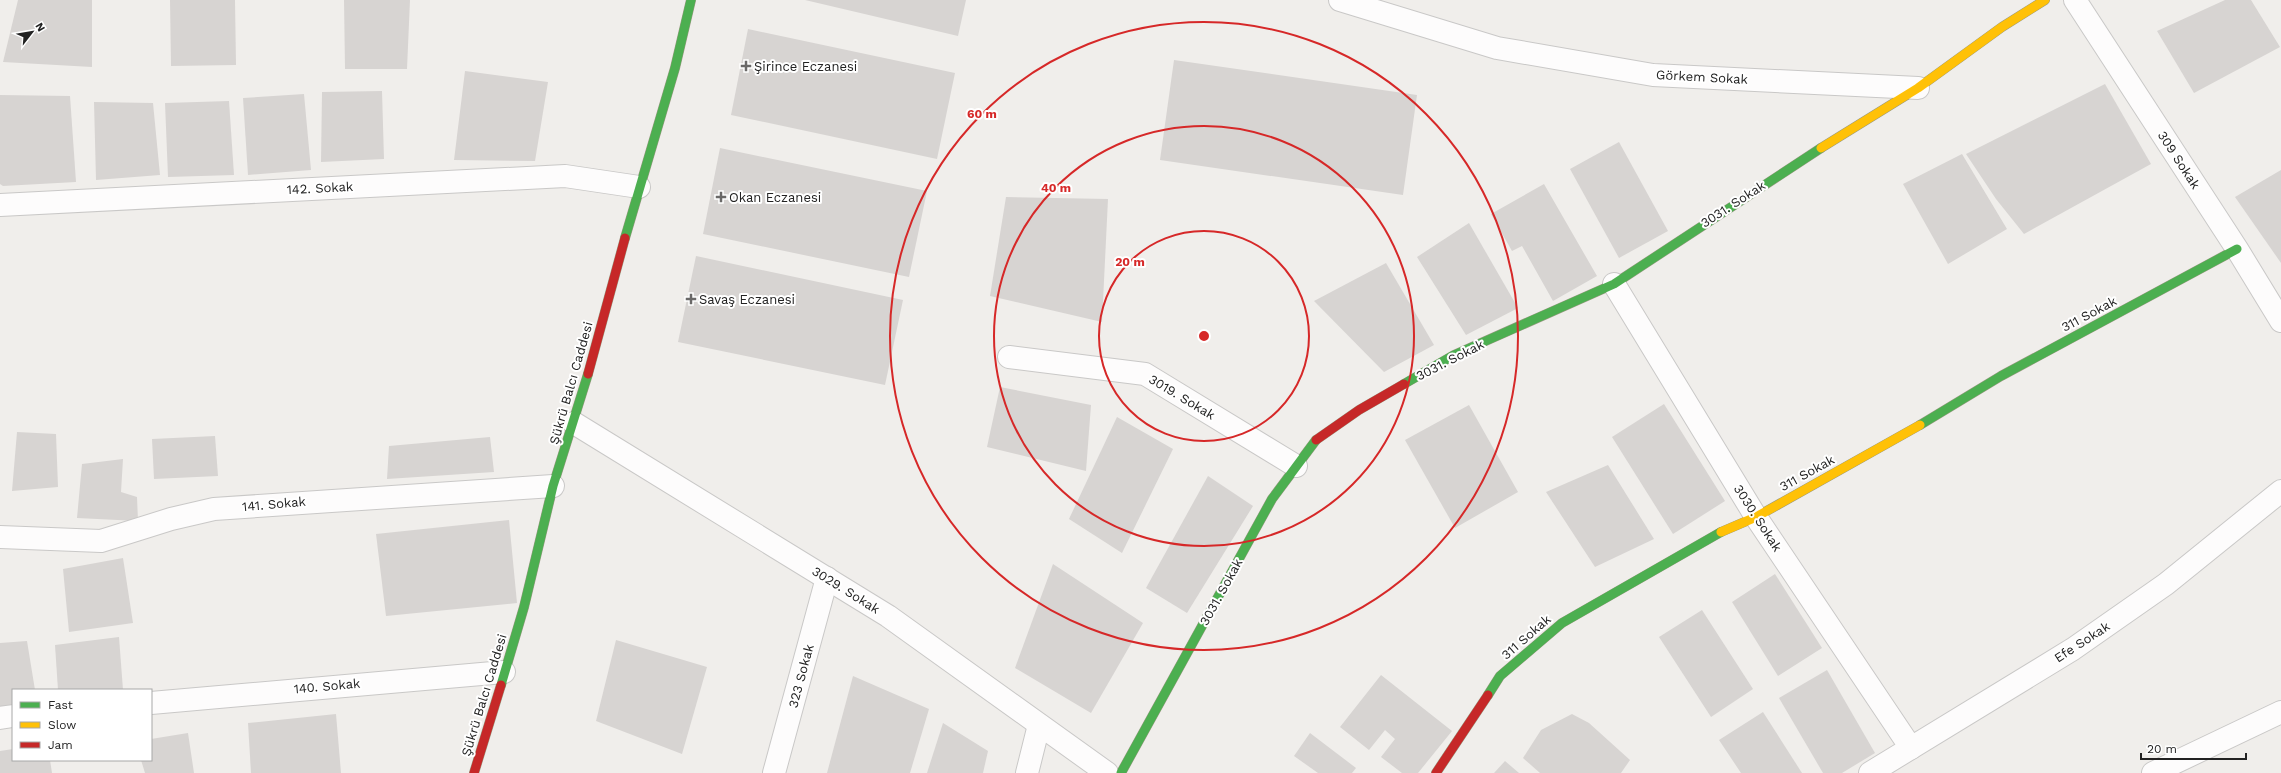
<svg xmlns="http://www.w3.org/2000/svg" width="2281" height="773" font-family="'Work Sans',sans-serif">
  <style>
    .building { fill: #d7d4d2 }
    .lines { fill: none; stroke-linecap: round; stroke-linejoin: round }
    .street-casing { stroke: #c9c8c7; stroke-width: 24 }
    .fast-casing { stroke: #999a82; stroke-width: 10 }
    .slow-casing { stroke: #999a82; stroke-width: 10 }
    .jam-casing { stroke: #999a82; stroke-width: 10 }
    .street { stroke: #fdfcfc; stroke-width: 22 }
    .fast { stroke: #4caf50; stroke-width: 9 }
    .slow { stroke: #ffc107; stroke-width: 9 }
    .jam { stroke: #c62828; stroke-width: 9 }
    .ring { fill: none; stroke: #d62828; stroke-width: 2 }
    .poi-dot { fill: #6a6968; stroke: #fff; stroke-width: 1.5 }
    .labels { text-anchor: middle; dominant-baseline: central; stroke-width: 4; stroke-linejoin: round; paint-order: stroke }
    .poi-label { font-size: 13px; fill: #222; stroke: #fff; text-anchor: start }
    .street-label { font-size: 13px; fill: #222; stroke: #fff }
    .centre { fill: #d62828; stroke: #fff; stroke-width: 2 }
    .ring-label { font-size: 12px; text-anchor: middle; font-weight: bold; fill: #d62828; stroke: #fff; stroke-width: 4; stroke-linejoin: round; paint-order: stroke }
  </style>
  <rect width="100%" height="100%" fill="#f0eeeb"/>
  <g class="building">
    <polygon points="18,0 92,0 92,67 3,62"/>
    <polygon points="170,0 235,0 236,65 171,66"/>
    <polygon points="344,0 410,0 407,69 345,69"/>
    <polygon points="805,0 966,0 958,36"/>
    <polygon points="2225,0 2251,0 2280,47 2194,93 2157,31"/>
    <polygon points="748,29 955,73 937,159 731,115"/>
    <polygon points="1174,60 1417,95 1403,195 1160,160"/>
    <polygon points="465,71 548,82 535,161 454,160"/>
    <polygon points="2105,84 2151,164 2024,234 1996,199 1966,154"/>
    <polygon points="382,91 384,159 321,162 322,92"/>
    <polygon points="304,94 311,170 248,175 243,98"/>
    <polygon points="0,95 70,96 76,182 3,186 0,184"/>
    <polygon points="229,101 234,175 168,177 165,103"/>
    <polygon points="94,102 153,103 160,175 96,180"/>
    <polygon points="1619,142 1668,231 1619,258 1570,169"/>
    <polygon points="720,148 927,191 909,277 703,234"/>
    <polygon points="1962,154 2007,229 1948,264 1903,184"/>
    <polygon points="2281,170 2281,263 2235,197"/>
    <polygon points="1544,184 1597,276 1553,301 1522,246 1512,251 1491,214"/>
    <polygon points="1006,197 1108,199 1102,322 990,296"/>
    <polygon points="1469,223 1518,308 1466,335 1417,257"/>
    <polygon points="696,256 903,300 885,385 678,342"/>
    <polygon points="1386,263 1434,345 1384,372 1314,301"/>
    <polygon points="1000,387 1091,405 1086,471 987,447"/>
    <polygon points="1664,404 1725,501 1673,534 1612,437"/>
    <polygon points="1469,405 1518,492 1455,528 1405,440"/>
    <polygon points="1117,417 1173,449 1122,553 1069,519"/>
    <polygon points="17,432 56,434 58,487 12,491"/>
    <polygon points="215,436 218,476 154,479 152,439"/>
    <polygon points="490,437 494,472 387,479 389,446"/>
    <polygon points="123,459 121,492 137,497 138,521 77,518 82,464"/>
    <polygon points="1608,465 1654,539 1595,567 1546,492"/>
    <polygon points="1208,476 1253,506 1187,613 1146,588"/>
    <polygon points="509,520 517,603 386,616 376,534"/>
    <polygon points="123,558 133,623 69,632 63,569"/>
    <polygon points="1053,564 1143,623 1091,713 1015,668"/>
    <polygon points="1775,574 1822,648 1778,676 1732,602"/>
    <polygon points="1702,610 1753,689 1711,717 1659,637"/>
    <polygon points="119,637 123,690 58,690 55,645"/>
    <polygon points="616,640 707,667 682,754 596,721"/>
    <polygon points="27,641 35,690 13,690 13,708 0,709 0,643"/>
    <polygon points="1827,670 1875,753 1842,773 1823,773 1779,698"/>
    <polygon points="1381,675 1452,731 1418,773 1402,773 1381,757 1395,739 1385,730 1369,750 1340,727"/>
    <polygon points="853,676 929,709 910,773 827,773"/>
    <polygon points="1763,712 1802,773 1741,773 1719,740"/>
    <polygon points="336,714 341,773 251,773 248,723"/>
    <polygon points="1572,714 1589,723 1630,760 1621,773 1540,773 1523,758 1541,730"/>
    <polygon points="943,723 988,751 983,773 927,773"/>
    <polygon points="188,733 194,773 145,773 141,760 151,760 151,739"/>
    <polygon points="1310,733 1356,768 1352,773 1318,773 1294,756"/>
    <polygon points="13,749 13,760 50,760 52,773 0,773 0,751"/>
    <polygon points="1505,761 1519,773 1494,773"/>
  </g>
  <g class="lines">
    <g class="street-casing">
      <g id="street">
        <polyline points="1340,0 1497,48 1653,75 1918,88"/>
        <polyline points="2075,0 2237,249 2281,321"/>
        <polyline points="0,205 565,176 639,187"/>
        <polyline points="1614,284 1756,517 1911,748"/>
        <polyline points="1009,357 1145,374 1296,466"/>
        <polyline points="574,423 888,616 1107,773"/>
        <polyline points="0,537 101,541 171,519 214,509 553,486"/>
        <polyline points="151,703 504,672"/>
        <polyline points="0,718 13,716"/>
        <polyline points="774,773 827,578"/>
        <polyline points="1027,773 1039,725"/>
        <polyline points="1870,773 2073,649 2166,584 2281,491"/>
        <polyline points="2153,773 2281,712"/>
      </g>
    </g>
    <g class="fast-casing">
      <g id="fast">
        <polyline points="625,238 675,68 691,0"/>
        <polyline points="1404,384 1454,355 1614,284 1821,148"/>
        <polyline points="1920,425 2001,376 2237,249"/>
        <polyline points="501,685 524,607 553,486 588,374"/>
        <polyline points="1488,695 1500,676 1562,623 1721,532"/>
        <polyline points="1121,773 1272,499 1316,440"/>
      </g>
    </g>
    <g class="slow-casing">
      <g id="slow">
        <polyline points="1821,148 1918,88 2002,27 2045,0"/>
        <polyline points="1721,532 1756,517 1920,425"/>
      </g>
    </g>
    <g class="jam-casing">
      <g id="jam">
        <polyline points="588,374 625,238"/>
        <polyline points="1316,440 1359,410 1404,384"/>
        <polyline points="474,773 501,685"/>
        <polyline points="1436,773 1488,695"/>
      </g>
    </g>
    <use href="#street" class="street"/>
    <use href="#fast" class="fast"/>
    <use href="#slow" class="slow"/>
    <use href="#jam" class="jam"/>
  </g>
  <g class="ring">
    <circle cx="1204" cy="336" r="105"/>
    <circle cx="1204" cy="336" r="210"/>
    <circle cx="1204" cy="336" r="314"/>
  </g>
  <g class="poi-dot">
    <path d="M744 60h4v4h4v4h-4v4h-4v-4h-4v-4h4z"/>
    <path d="M719 191h4v4h4v4h-4v4h-4v-4h-4v-4h4z"/>
    <path d="M689 293h4v4h4v4h-4v4h-4v-4h-4v-4h4z"/>
  </g>
  <g class="labels">
    <g class="poi-label">
      <text x="754" y="66">Şirince Eczanesi</text>
      <text x="729" y="197">Okan Eczanesi</text>
      <text x="699" y="299">Savaş Eczanesi</text>
    </g>
    <g class="street-label">
      <text transform="translate(1702 77) rotate(3)">Görkem Sokak</text>
      <text transform="translate(2179 160) rotate(57)">309 Sokak</text>
      <text transform="translate(320 188) rotate(-3)">142. Sokak</text>
      <text transform="translate(1733 204) rotate(-33)">3031. Sokak</text>
      <text transform="translate(2089 314) rotate(-28)">311 Sokak</text>
      <text transform="translate(1450 360) rotate(-27)">3031. Sokak</text>
      <text transform="translate(571 383) rotate(-74)">Şükrü Balcı Caddesi</text>
      <text transform="translate(1182 397) rotate(31)">3019. Sokak</text>
      <text transform="translate(1807 473) rotate(-29)">311 Sokak</text>
      <text transform="translate(274 504) rotate(-5)">141. Sokak</text>
      <text transform="translate(1758 518) rotate(57)">3030. Sokak</text>
      <text transform="translate(846 590) rotate(32)">3029. Sokak</text>
      <text transform="translate(1221 592) rotate(-61)">3031. Sokak</text>
      <text transform="translate(1526 637) rotate(-41)">311 Sokak</text>
      <text transform="translate(2082 642) rotate(-33)">Efe Sokak</text>
      <text transform="translate(801 676) rotate(-75)">323 Sokak</text>
      <text transform="translate(327 686) rotate(-5)">140. Sokak</text>
      <text transform="translate(484 695) rotate(-73)">Şükrü Balcı Caddesi</text>
    </g>
  </g>
  <circle cx="1204" cy="336" r="6" class="centre"/>
  <g class="ring-label">
    <text x="982" y="118">60 m</text>
    <text x="1056" y="192">40 m</text>
    <text x="1130" y="266">20 m</text>
  </g>
  <rect x="12" y="689" width="140" height="72" fill="#ffffff" stroke="#a7a7a7"/>
  <rect x="20" y="702" width="20" height="6" fill="#4caf50" stroke="#a7a7a7"/>
  <text x="48" y="709" font-size="12" fill="#222222">Fast</text>
  <rect x="20" y="722" width="20" height="6" fill="#ffc107" stroke="#a7a7a7"/>
  <text x="48" y="729" font-size="12" fill="#222222">Slow</text>
  <rect x="20" y="742" width="20" height="6" fill="#c62828" stroke="#a7a7a7"/>
  <text x="48" y="749" font-size="12" fill="#222222">Jam</text>
  <g transform="translate(32 32) rotate(59)" stroke="#ffffff" stroke-width="3" paint-order="stroke">
  <path d="M0-3L7 15L0 10L-7 15Z" fill="#222222"/>
  <text y="-6" font-size="11" font-weight="bold" text-anchor="middle" fill="#222222">N</text>
  </g>
  <path d="M2141 753v6h105v-6" fill="none" stroke="#222222" stroke-width="2"/>
  <text x="2147" y="753" font-size="12" fill="#222222" stroke="#ffffff" stroke-width="3" paint-order="stroke">20 m</text>
</svg>
